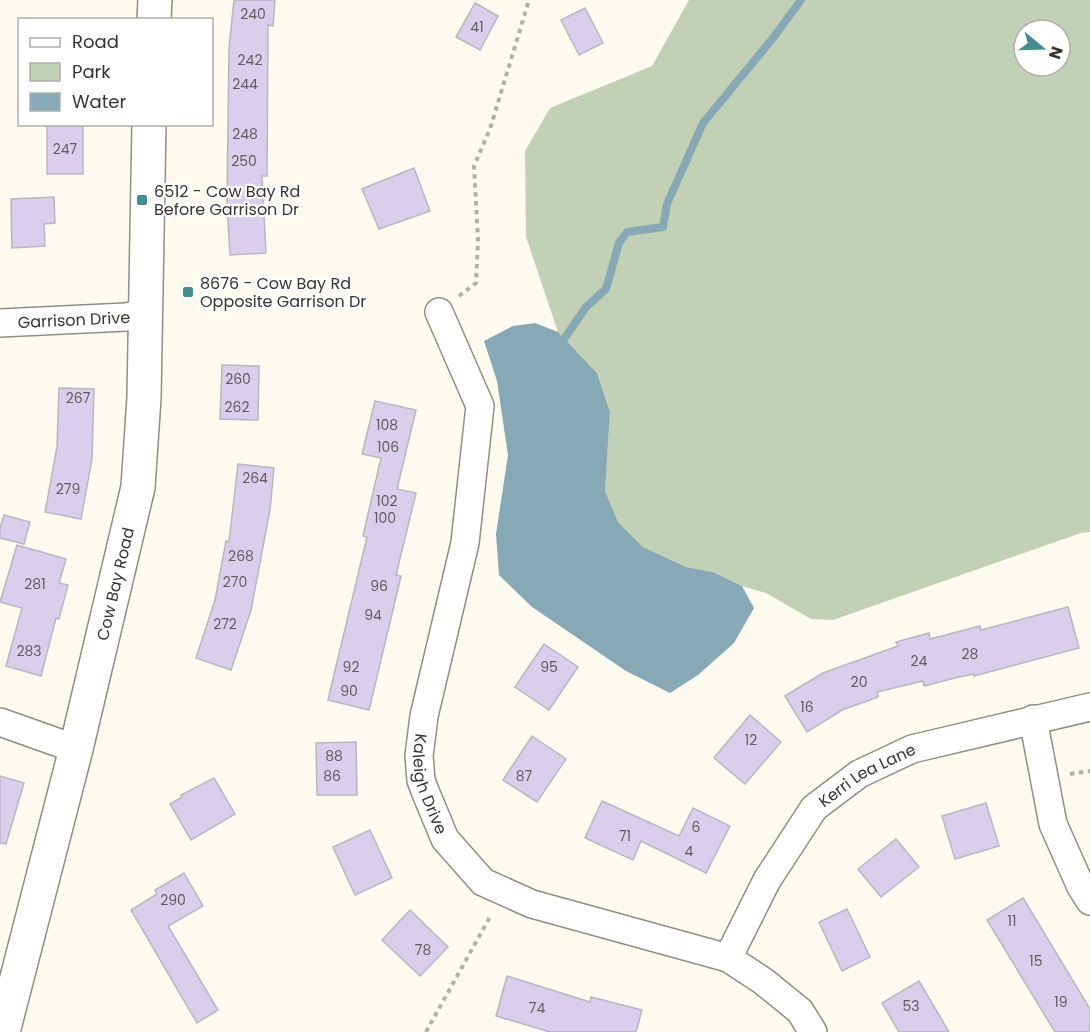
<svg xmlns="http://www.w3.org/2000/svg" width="1090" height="1032" font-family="Poppins,sans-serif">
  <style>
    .green { fill: #c2d0b5; fill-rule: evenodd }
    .water { fill: #87a9b5 }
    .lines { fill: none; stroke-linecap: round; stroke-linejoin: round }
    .stream { stroke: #87a9b5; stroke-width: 8 }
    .building { fill: #d9cfec; stroke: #b9b6c0; stroke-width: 1.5 }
    .minor-casing { stroke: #918f85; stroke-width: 30 }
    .secondary-casing { stroke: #918f85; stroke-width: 36 }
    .path { stroke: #b2b0a7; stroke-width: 4; stroke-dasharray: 4.5 4.5; stroke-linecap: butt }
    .minor { stroke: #fff; stroke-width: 27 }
    .secondary { stroke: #fff; stroke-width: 33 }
    .poi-dot { fill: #448c8e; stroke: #fff; stroke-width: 2 }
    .labels { text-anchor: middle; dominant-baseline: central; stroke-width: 4.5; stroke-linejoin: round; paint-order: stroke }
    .number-label { font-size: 14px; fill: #5f5c5f }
    .poi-label { font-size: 16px; fill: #363530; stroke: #fff; text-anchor: start }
    .street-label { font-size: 16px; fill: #363530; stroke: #fff }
  </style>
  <rect width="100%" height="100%" fill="#fdfaef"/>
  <path class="green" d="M689 0H1090V532L1081 533 833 620 811 619 766 593 742 586 713 572 686 567 643 547 618 522 605 491 610 412 597 373 558 332 526 237 525 151 550 108 652 66ZM1024 30H1060V66H1024Z"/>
  <polygon class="water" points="535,323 558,332 597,373 610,412 605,491 618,522 643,547 686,567 713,572 742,586 754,608 734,643 698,675 670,693 626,671 532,607 499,575 496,534 508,455 497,381 484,341 513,326"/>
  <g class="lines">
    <polyline class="stream" points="560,345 586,307 606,289 619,243 627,232 663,227 667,204 703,123 773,38 801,0"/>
  </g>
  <g class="building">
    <polygon points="234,0 275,0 273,26 268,25 267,176 262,176 266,253 230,255 227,204 229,48"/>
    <polygon points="475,3 498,16 480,50 456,37"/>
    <polygon points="585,8 603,43 579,55 561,20"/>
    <rect x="47" y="125" width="36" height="49"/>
    <polygon points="414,168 430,211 379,229 362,189"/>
    <polygon points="54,197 55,223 44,224 45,246 12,248 11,199"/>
    <polygon points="222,365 259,366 258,420 220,419"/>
    <polygon points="59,388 94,389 92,459 81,519 45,512 57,447"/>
    <polygon points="375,401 416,410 397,489 416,493 396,575 401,576 369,710 328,700 367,537 363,536 381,458 362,454"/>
    <polygon points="238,464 274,468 270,510 251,610 231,670 196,658 215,600 226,541 229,542"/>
    <polygon points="4,515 30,522 24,544 0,538 0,528"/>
    <polygon points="17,545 66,559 59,583 68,585 59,619 56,618 41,676 6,666 22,608 0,602"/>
    <polygon points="1068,607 1079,648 974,676 974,674 959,677 924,686 923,681 877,692 878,697 842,710 807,732 785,696 823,673 898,646 896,642 929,633 930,639 980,626 981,630"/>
    <polygon points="544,644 578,667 549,710 515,687"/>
    <polygon points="750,715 781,742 745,784 714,758"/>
    <polygon points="532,736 566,759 537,802 503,780"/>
    <polygon points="356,742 357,795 317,795 316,743"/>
    <polygon points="0,776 24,783 6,844 0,843"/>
    <polygon points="214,778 235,814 191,840 170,804 182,797 181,795"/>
    <polygon points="602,801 679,836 693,808 730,826 706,873 641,841 633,860 585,838"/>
    <polygon points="986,803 999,846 955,859 942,816"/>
    <polygon points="370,830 392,878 355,895 333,847"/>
    <polygon points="896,839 919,867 881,897 858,869"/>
    <polygon points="184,873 203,906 168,926 218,1010 197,1023 131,910 157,894 155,890"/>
    <polygon points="1023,898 1090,1009 1090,1032 1055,1032 987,920"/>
    <polygon points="847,909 870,957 842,971 819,922"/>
    <polygon points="410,910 448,947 420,976 382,940"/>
    <polygon points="507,976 590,1002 591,997 642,1010 636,1032 550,1032 496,1016"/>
    <polygon points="919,981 949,1032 899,1032 882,1003"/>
  </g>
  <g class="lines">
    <g class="minor-casing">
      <g id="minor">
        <path id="s1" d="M439 312 480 406 465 543 424 716 419 756 421 780 425 791 445 839 483 882 532 904 728 958 763 981 800 1011 813 1032"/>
        <path id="s2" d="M0 323 126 317 146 313"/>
        <polyline points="1033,719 1053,824 1081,887 1090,901"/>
        <polyline points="0,722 76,749"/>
        <path id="s3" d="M728 958 767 880 814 808 859 774 912 749 1090 707"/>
      </g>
    </g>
    <g class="secondary-casing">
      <g id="secondary">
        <polyline points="154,20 155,0"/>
        <path id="s4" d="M3 1032 76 749 138 487 144 398 149 124"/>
      </g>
    </g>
    <g class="path">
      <polyline points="459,296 476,283 478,239 474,166 490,129 529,0"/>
      <polyline points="1070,774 1090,771"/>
      <polyline points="426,1032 491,915"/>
    </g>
    <use href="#minor" class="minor"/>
    <use href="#secondary" class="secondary"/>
  </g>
  <g class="poi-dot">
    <rect x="136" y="194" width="12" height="12" rx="3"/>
    <rect x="182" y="286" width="12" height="12" rx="3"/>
  </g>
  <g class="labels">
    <g class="number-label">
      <text x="253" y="14">240</text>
      <text x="477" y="27">41</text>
      <text x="250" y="60">242</text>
      <text x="245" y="84">244</text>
      <text x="245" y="134">248</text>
      <text x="65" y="149">247</text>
      <text x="244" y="161">250</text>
      <text x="238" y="379">260</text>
      <text x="78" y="398">267</text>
      <text x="237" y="407">262</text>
      <text x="387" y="425">108</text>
      <text x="388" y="447">106</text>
      <text x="255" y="478">264</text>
      <text x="68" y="489">279</text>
      <text x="387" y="501">102</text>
      <text x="385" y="518">100</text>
      <text x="241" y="556">268</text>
      <text x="235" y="582">270</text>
      <text x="35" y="584">281</text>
      <text x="379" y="586">96</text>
      <text x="373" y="615">94</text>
      <text x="225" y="624">272</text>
      <text x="29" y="651">283</text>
      <text x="970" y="654">28</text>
      <text x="919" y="661">24</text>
      <text x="351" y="667">92</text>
      <text x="549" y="667">95</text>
      <text x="859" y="682">20</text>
      <text x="349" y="691">90</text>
      <text x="807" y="707">16</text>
      <text x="751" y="740">12</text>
      <text x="334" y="756">88</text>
      <text x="332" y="776">86</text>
      <text x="524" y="776">87</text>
      <text x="696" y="827">6</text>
      <text x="625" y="836">71</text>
      <text x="689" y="851">4</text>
      <text x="173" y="900">290</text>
      <text x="1012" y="921">11</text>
      <text x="423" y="950">78</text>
      <text x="1036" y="961">15</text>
      <text x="1061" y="1002">19</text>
      <text x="911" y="1006">53</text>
      <text x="537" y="1008">74</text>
    </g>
    <g class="poi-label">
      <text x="154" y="191">6512 - Cow Bay Rd<tspan x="154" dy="18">Before Garrison Dr</tspan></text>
      <text x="200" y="283">8676 - Cow Bay Rd<tspan x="200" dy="18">Opposite Garrison Dr</tspan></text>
    </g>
    <g class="street-label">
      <text stroke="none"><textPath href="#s2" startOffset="74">Garrison Drive</textPath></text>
      <text stroke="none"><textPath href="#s4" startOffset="462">Cow Bay Road</textPath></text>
      <text stroke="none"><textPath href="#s3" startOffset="236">Kerri Lea Lane</textPath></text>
      <text stroke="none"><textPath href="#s1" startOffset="488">Kaleigh Drive</textPath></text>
    </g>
  </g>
  <rect x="18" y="18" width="195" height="108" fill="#ffffff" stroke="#afaeac" stroke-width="1.5"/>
  <rect x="30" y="38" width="30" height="9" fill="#ffffff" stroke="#afaeac" stroke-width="1.5"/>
  <text x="72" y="48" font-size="18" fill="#363530">Road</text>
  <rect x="30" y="63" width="30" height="18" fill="#c2d0b5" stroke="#afaeac" stroke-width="1.5"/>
  <text x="72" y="78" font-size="18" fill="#363530">Park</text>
  <rect x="30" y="93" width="30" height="18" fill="#87a9b5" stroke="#afaeac" stroke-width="1.5"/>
  <text x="72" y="108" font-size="18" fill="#363530">Water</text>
  <g transform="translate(1042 48) rotate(109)"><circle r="28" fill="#ffffff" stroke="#afaeac" stroke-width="1.5"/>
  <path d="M0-4.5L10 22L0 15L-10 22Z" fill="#448c8e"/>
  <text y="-9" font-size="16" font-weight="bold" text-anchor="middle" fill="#363530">N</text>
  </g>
</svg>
